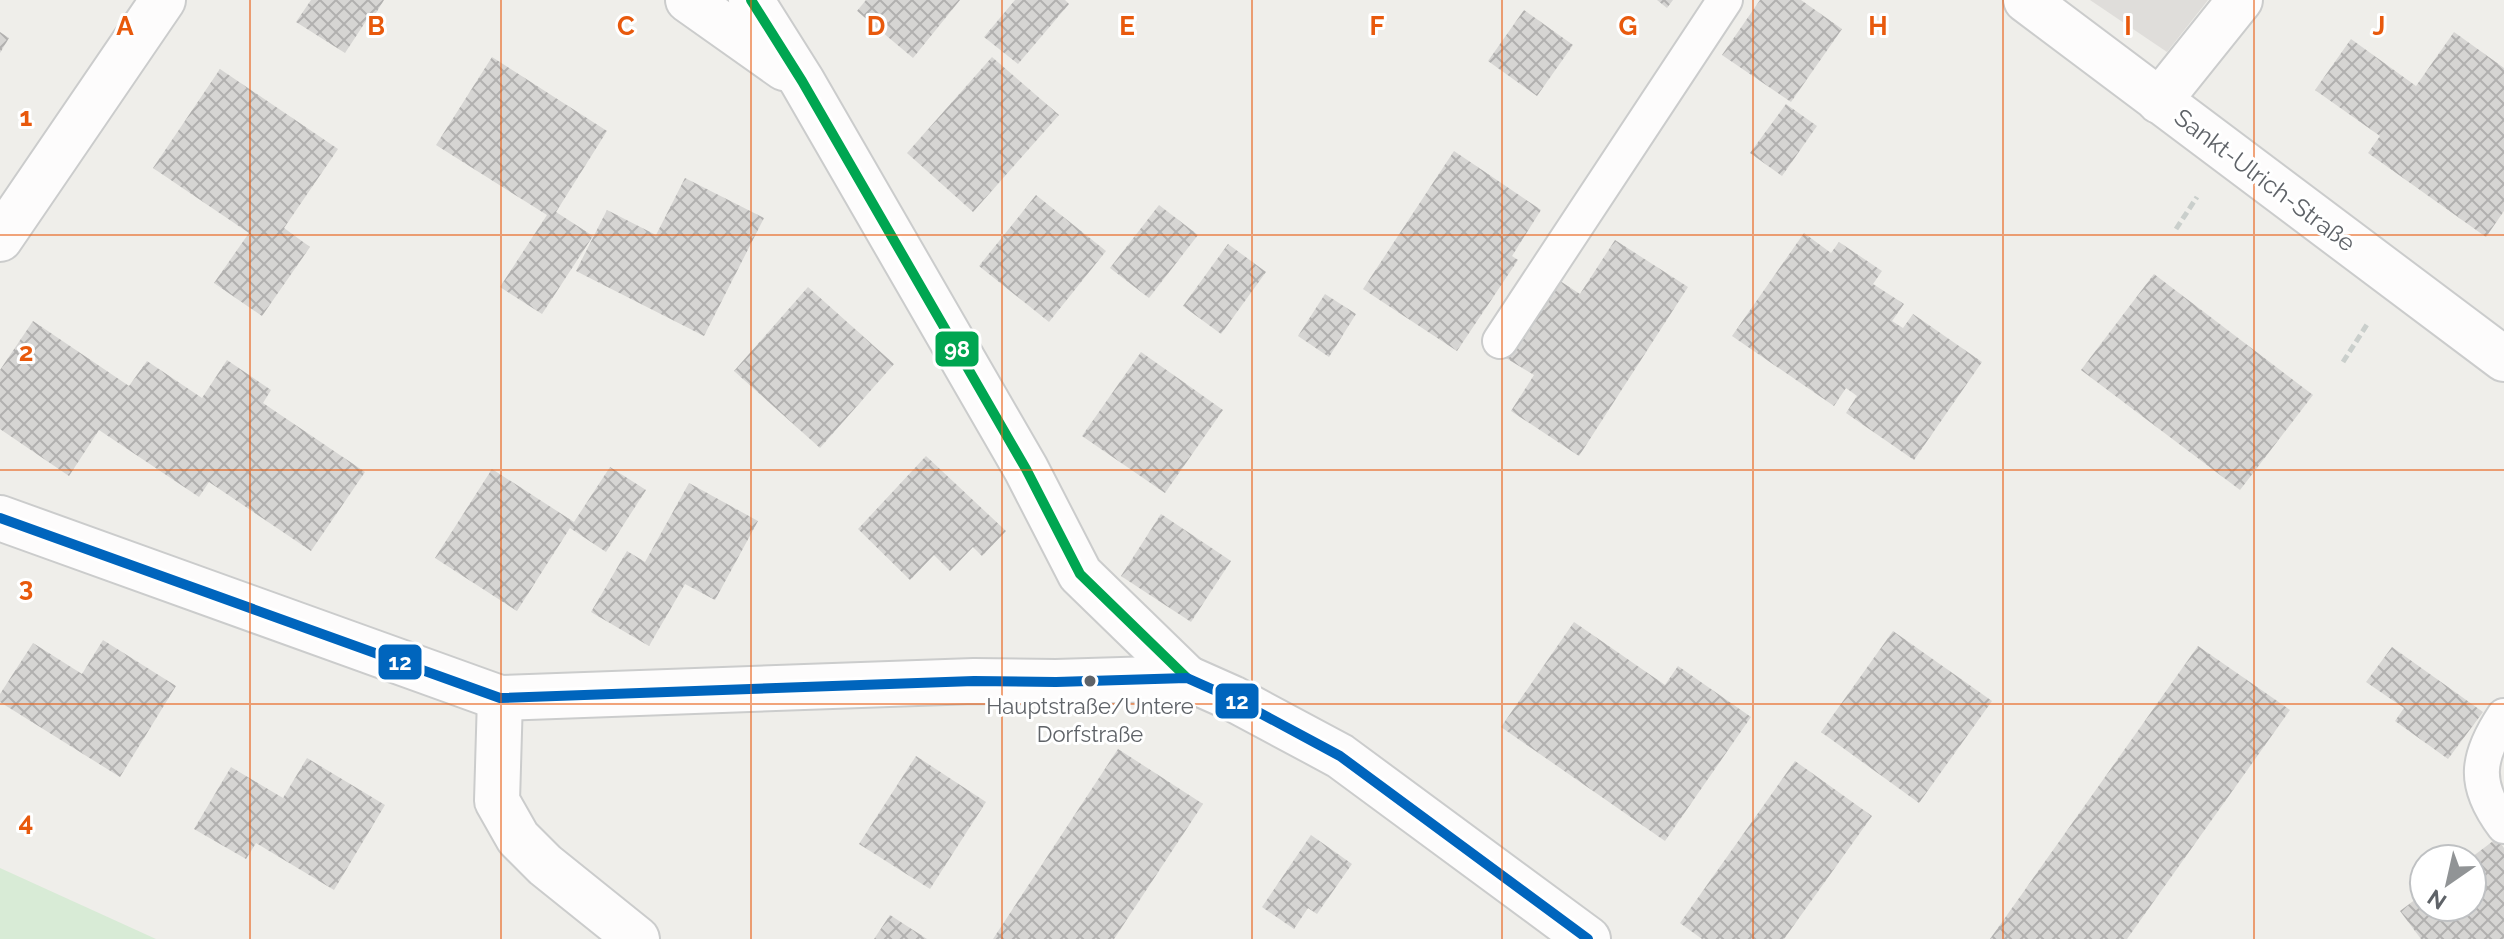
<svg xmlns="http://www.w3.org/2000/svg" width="2504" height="939" font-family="Raleway,sans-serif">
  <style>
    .industrial { fill: #dfddda }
    .grass { fill: #d8ebd6 }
    .building { fill: url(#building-cross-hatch) }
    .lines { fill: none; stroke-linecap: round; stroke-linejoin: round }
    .lane-casing { stroke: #cbcccc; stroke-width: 38 }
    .street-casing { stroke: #cbcccc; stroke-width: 48 }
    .path { stroke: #cacfcc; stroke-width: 5; stroke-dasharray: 8 4; stroke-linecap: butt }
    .lane { stroke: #fdfcfc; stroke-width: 34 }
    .street { stroke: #fdfcfc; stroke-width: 44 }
    .bus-1-casing { stroke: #fff; stroke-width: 16 }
    .bus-2-casing { stroke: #fff; stroke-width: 16 }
    .bus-1 { stroke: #00a651; stroke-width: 10 }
    .bus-2 { stroke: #0065bd; stroke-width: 10 }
    .grid { fill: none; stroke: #e8590c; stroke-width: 2; stroke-opacity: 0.55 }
    .bus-dot { fill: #5f6368; stroke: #fff; stroke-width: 3 }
    .labels { text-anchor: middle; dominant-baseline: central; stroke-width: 6; stroke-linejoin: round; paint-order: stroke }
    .bus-label { font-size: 22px; fill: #5f6368; stroke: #fff }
    .street-label { font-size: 24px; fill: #5f6368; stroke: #fff }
    .grid-label { font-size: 26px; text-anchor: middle; font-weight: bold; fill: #e8590c; stroke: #fff; stroke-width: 6; stroke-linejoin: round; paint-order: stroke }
    .line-badge { stroke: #fff; stroke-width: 3 }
    .badge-label { font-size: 22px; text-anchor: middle; font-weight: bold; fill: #fff }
  </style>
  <defs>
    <pattern id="building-cross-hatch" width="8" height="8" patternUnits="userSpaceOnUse" patternTransform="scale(2)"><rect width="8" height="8" fill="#d6d5d3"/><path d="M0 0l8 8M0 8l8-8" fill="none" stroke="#b1b0af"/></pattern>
  </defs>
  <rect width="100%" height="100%" fill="#efeeea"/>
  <polygon class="industrial" points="2090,0 2208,0 2167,52"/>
  <polygon class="grass" points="0,868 156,939 0,939"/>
  <g class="building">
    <polygon points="311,0 384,0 371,21 368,18 345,53 296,22"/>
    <polygon points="866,0 960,0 913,58 857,11"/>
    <polygon points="1015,0 1065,0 1069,4 1018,64 984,37"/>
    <polygon points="1657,0 1673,0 1667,8"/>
    <polygon points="1760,0 1801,0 1842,29 1791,102 1722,55"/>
    <polygon points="1524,10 1573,45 1537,96 1488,61"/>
    <polygon points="0,32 9,38 0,53"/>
    <polygon points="2454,32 2504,68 2504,211 2486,237 2368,153 2380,136 2315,90 2351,39 2416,86"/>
    <polygon points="492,57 607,131 556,212 593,236 542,314 500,287 547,215 436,145"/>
    <polygon points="992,57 1059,115 973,212 907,153"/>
    <polygon points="220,69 338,149 284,228 310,247 262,316 214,283 249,233 153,168"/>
    <polygon points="1786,104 1817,126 1782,176 1750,153"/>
    <polygon points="1454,151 1541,210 1512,256 1518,260 1457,351 1363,289"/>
    <polygon points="685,178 764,218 704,336 576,271 607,210 656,235"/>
    <polygon points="1036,195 1106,251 1049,322 979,266"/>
    <polygon points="1159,205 1198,235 1149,298 1110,268"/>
    <polygon points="1804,233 1831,253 1839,242 1882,271 1873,284 1904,304 1892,321 1903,328 1913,314 1982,362 1914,460 1846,413 1857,396 1846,388 1834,406 1732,336"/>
    <polygon points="1615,240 1688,287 1579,456 1511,411 1534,375 1506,358 1557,279 1580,294"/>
    <polygon points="1228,244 1266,272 1221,334 1183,306"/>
    <polygon points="2154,274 2313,395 2240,490 2081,370"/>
    <polygon points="808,287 894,364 820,448 734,371"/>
    <polygon points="1325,294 1356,314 1329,357 1298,336"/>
    <polygon points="33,321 129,386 147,361 202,398 227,360 271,390 263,403 365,472 311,551 209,482 199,497 99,430 69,476 0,429 0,370"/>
    <polygon points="1141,352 1223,410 1165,493 1082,436"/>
    <polygon points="926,456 1006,531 982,556 973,547 950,571 934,555 910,580 858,529"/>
    <polygon points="610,467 646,490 606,552 570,528 517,611 435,558 492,469 574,522"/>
    <polygon points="689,483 758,521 715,600 685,584 649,646 591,612 627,551 645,562"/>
    <polygon points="1161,514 1231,561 1191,622 1121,576"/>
    <polygon points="1574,622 1665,685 1678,666 1751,717 1665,841 1501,727"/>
    <polygon points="1893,631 1992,701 1919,803 1821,732"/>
    <polygon points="103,640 176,686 120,777 0,702 0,694 33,643 82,674"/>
    <polygon points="2198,646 2290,710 2127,939 1990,939"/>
    <polygon points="2392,647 2483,712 2448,759 2395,721 2404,708 2366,682"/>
    <polygon points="1118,749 1203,804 1114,939 993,939"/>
    <polygon points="916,756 986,802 930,889 859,844"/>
    <polygon points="307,758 385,805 334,890 256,843 246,859 194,829 231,767 283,798"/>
    <polygon points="1795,761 1872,816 1784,939 1702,939 1680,923"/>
    <polygon points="1311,835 1352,864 1317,914 1308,908 1294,929 1262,907"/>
    <polygon points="2497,838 2504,848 2504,939 2421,939 2400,911 2424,893 2424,907 2472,907 2472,857"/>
    <polygon points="890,915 927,939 874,939"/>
  </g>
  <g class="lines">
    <g class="lane-casing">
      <g id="lane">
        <polyline points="1500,341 1725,0"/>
        <path d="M2504 716C2476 758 2473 785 2504 826"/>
      </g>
    </g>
    <g class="street-casing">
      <g id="street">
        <polyline points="688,0 784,68"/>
        <polyline points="751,0 802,81 1026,469 1080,574 1187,678"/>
        <polyline points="2026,0 2504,359"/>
        <polyline points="2159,101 2240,0"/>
        <polyline points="0,239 163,0"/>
        <polyline points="0,518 500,698 974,681 1056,682 1187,678 1232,698 1340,756 1588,939"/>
        <polyline points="500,698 497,801 518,838 545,865 637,939"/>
      </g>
    </g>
    <g class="path">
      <polyline points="2176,229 2197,197"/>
      <polyline points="2343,362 2368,323"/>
    </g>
    <use href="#lane" class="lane"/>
    <use href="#street" class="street"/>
    <g class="bus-1-casing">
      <polyline id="bus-1" points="751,0 802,81 1026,469 1080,574 1187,678"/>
    </g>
    <g class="bus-2-casing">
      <polyline id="bus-2" points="0,518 500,698 974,681 1056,682 1187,678 1232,698 1340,756 1588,939"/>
    </g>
    <use href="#bus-1" class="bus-1"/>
    <use href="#bus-2" class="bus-2"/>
  </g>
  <path class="grid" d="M250 0V939M501 0V939M751 0V939M1002 0V939M1252 0V939M1502 0V939M1753 0V939M2003 0V939M2254 0V939M0 235H2504M0 470H2504M0 704H2504"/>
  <circle class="bus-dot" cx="1090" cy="681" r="7"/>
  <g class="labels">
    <g class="bus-label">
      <text x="1090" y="706">Hauptstraße/Untere<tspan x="1090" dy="28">Dorfstraße</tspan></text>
    </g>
    <g class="street-label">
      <text transform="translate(2265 180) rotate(37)">Sankt-Ulrich-Straße</text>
    </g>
  </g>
  <g class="grid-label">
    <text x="125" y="35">A</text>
    <text x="376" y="35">B</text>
    <text x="626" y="35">C</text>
    <text x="876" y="35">D</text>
    <text x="1127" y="35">E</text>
    <text x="1377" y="35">F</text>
    <text x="1628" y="35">G</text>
    <text x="1878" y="35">H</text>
    <text x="2128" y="35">I</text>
    <text x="2379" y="35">J</text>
    <text x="26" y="126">1</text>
    <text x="26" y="361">2</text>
    <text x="26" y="596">3</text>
    <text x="26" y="831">4</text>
  </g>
  <g class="line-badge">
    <rect x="934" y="330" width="46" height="38" rx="8" fill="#00a651"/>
    <rect x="377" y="643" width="46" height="38" rx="8" fill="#0065bd"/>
    <rect x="1214" y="682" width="46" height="38" rx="8" fill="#0065bd"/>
  </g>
  <g class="badge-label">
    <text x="957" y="357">98</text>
    <text x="400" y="670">12</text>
    <text x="1237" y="709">12</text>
  </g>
  <g transform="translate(2448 883) rotate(214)"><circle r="38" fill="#ffffff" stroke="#bfc1c3" stroke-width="2"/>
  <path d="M0-6L14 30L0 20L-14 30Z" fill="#919496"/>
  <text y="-12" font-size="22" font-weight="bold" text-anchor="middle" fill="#5f6368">N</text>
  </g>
</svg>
